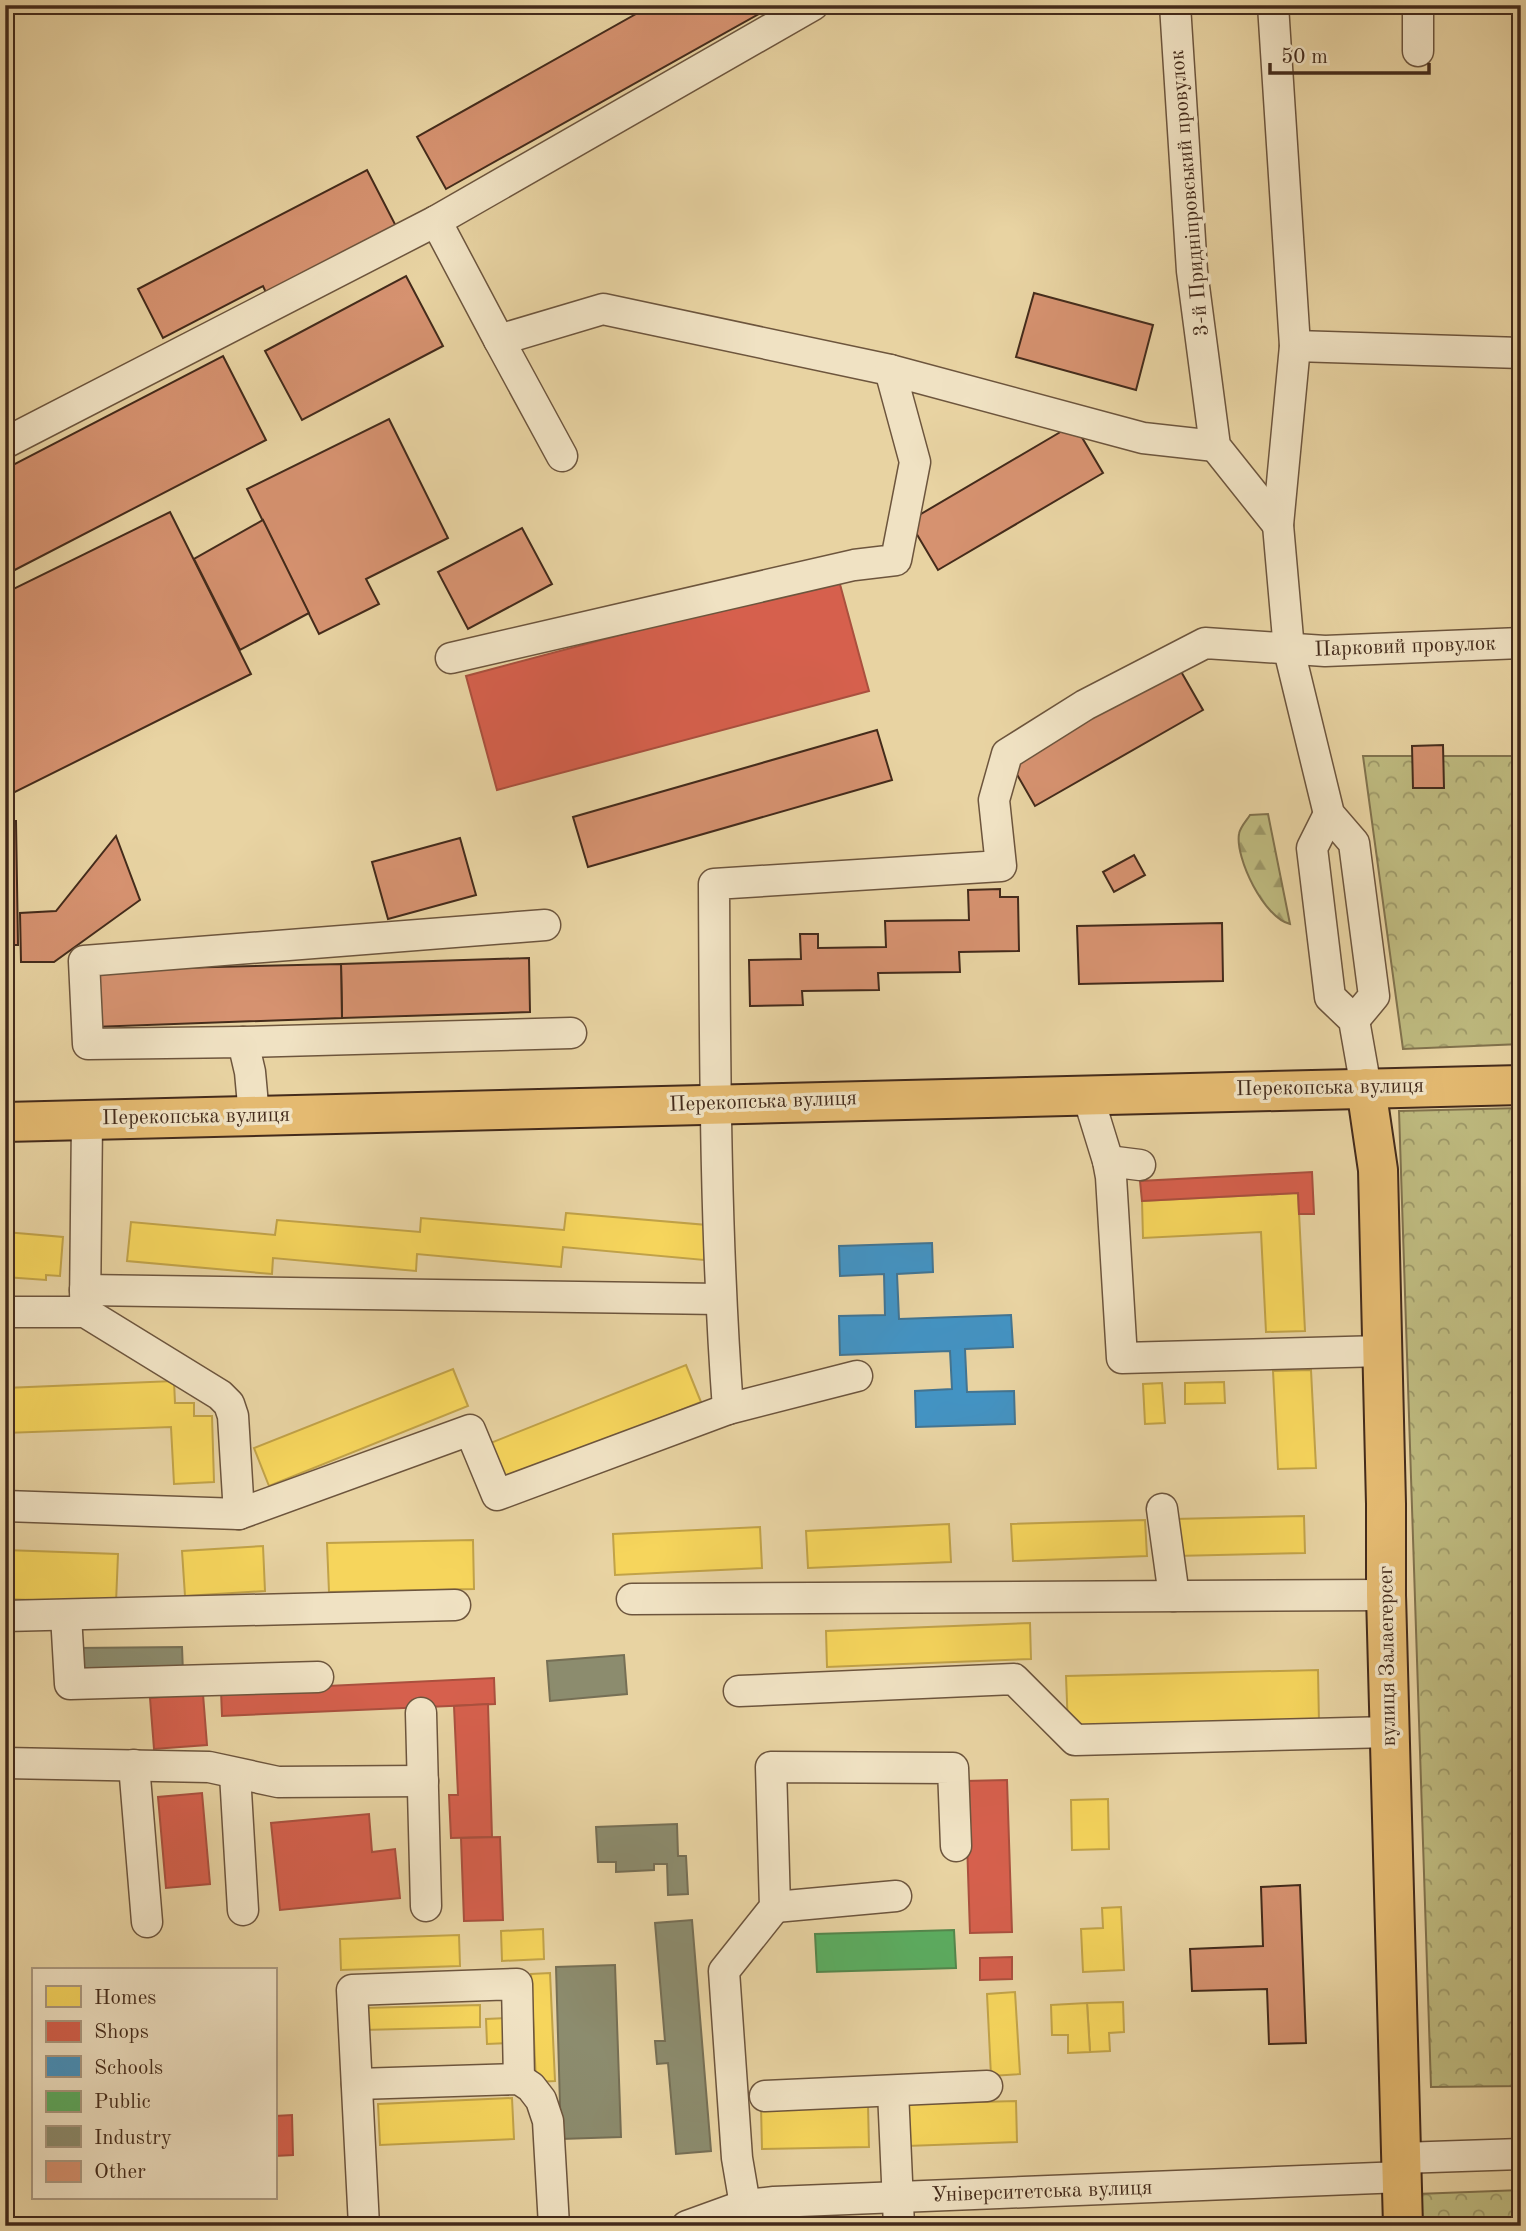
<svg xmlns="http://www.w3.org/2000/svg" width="1526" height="2231" font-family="'Old Standard TT',serif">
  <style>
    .forest { fill: url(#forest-firs); stroke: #81724d; stroke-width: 2 }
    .park { fill: url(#park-crowns); stroke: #81724d; stroke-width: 2 }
    .homes { fill: #f6d55c; stroke: #c1a248; stroke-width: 2 }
    .shops { fill: #d6604d; stroke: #aa503e; stroke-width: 2 }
    .schools { fill: #4393c3; stroke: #437491; stroke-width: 2 }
    .public { fill: #5aae61; stroke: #53874c; stroke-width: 2 }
    .industry { fill: #8c8c6e; stroke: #766f55; stroke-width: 2 }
    .building { fill: #d69270; stroke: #442b1b; stroke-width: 2 }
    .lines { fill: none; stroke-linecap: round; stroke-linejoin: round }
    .minor-casing { stroke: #6d553d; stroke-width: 33 }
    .major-casing { stroke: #442b1b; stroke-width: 42 }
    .minor { stroke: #f0e2c3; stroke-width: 30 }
    .major { stroke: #e4ba71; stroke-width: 38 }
    .labels { text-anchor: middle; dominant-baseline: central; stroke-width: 7; stroke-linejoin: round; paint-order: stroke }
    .street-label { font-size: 21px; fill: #442b1b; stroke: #f0e2c3 }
  </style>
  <defs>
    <pattern id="forest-firs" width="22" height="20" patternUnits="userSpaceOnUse" patternTransform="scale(1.75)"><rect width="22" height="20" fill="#beba7f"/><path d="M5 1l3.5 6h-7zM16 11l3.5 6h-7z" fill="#9c9767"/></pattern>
    <pattern id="park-crowns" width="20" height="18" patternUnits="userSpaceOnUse" patternTransform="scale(1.75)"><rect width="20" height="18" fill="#beba7f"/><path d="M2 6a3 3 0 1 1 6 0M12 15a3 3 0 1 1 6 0" fill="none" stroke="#9c9767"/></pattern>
  </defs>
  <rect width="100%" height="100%" fill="#e8d3a2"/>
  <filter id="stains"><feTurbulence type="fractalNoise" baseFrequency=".00286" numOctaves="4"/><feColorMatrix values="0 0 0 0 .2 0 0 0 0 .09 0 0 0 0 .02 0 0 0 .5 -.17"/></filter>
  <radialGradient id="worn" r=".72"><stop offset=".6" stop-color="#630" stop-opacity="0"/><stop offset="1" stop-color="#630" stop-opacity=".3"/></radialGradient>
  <path class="forest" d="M1268 814 1290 924C1264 918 1235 858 1239 834 1240 827 1247 820 1250 815Z"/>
  <g class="park">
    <polygon points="1363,756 1521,756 1521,1044 1403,1049"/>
    <polygon points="1521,1108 1521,2086 1431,2087 1399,1111"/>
    <polygon points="1521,2190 1521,2226 1419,2226 1417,2194"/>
  </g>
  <g class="homes">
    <polygon points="1298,1193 1305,1331 1266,1332 1261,1232 1143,1238 1142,1201"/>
    <polygon points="566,1213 707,1225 704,1260 563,1247 561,1267 417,1254 416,1271 273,1258 272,1274 127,1261 131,1222 275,1235 277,1220 420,1232 421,1218 564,1230"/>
    <polygon points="5,1232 63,1237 60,1276 46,1275 46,1280 5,1277"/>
    <polygon points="686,1365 701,1402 503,1481 488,1444"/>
    <polygon points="453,1369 468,1406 269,1486 254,1448"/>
    <polygon points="1311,1370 1316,1468 1278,1469 1273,1371"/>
    <polygon points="174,1381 175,1403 194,1403 194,1416 212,1416 214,1482 174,1484 171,1427 5,1433 5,1388"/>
    <polygon points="1224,1382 1225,1403 1185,1404 1185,1383"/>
    <polygon points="1162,1383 1165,1423 1145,1424 1143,1384"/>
    <polygon points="1304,1516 1305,1553 1175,1556 1174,1519"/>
    <polygon points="1145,1520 1147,1556 1013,1561 1011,1524"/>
    <polygon points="949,1524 951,1562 808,1568 806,1531"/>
    <polygon points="760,1527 762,1568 615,1575 613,1534"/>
    <polygon points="473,1540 474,1589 329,1592 327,1543"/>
    <polygon points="263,1546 265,1591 185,1596 182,1551"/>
    <polygon points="5,1550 118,1554 116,1603 5,1599"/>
    <polygon points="1030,1623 1031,1659 827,1667 826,1631"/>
    <polygon points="1318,1670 1319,1723 1068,1728 1066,1676"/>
    <polygon points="1108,1799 1109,1849 1072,1850 1071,1800"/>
    <polygon points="1121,1907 1124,1970 1083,1972 1081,1929 1103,1928 1102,1908"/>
    <polygon points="543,1929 544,1959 502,1961 501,1931"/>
    <polygon points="459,1935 460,1966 341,1970 340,1939"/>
    <polygon points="550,1973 555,2081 536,2082 531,1974"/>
    <polygon points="1015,1992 1020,2074 991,2076 987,1994"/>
    <polygon points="1123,2002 1124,2032 1109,2033 1110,2051 1090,2052 1087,2003"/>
    <polygon points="1087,2003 1090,2052 1068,2053 1068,2035 1052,2035 1051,2005"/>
    <polygon points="480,2005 480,2027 363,2030 362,2008"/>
    <polygon points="507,2018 509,2043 487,2044 486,2019"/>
    <polygon points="512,2098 514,2139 380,2145 378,2104"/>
    <polygon points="1016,2101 1017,2142 907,2146 905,2104"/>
    <polygon points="868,2105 869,2147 762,2149 761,2107"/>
  </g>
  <g class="shops">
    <polygon points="838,577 869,691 497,790 466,676"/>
    <polygon points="1312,1172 1314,1214 1299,1214 1298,1193 1142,1201 1140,1181"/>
    <polygon points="494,1678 495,1704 222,1716 221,1691"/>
    <polygon points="203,1694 207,1745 154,1749 150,1698"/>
    <polygon points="488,1704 492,1837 451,1838 449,1795 458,1795 454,1706"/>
    <polygon points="1007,1780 1012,1932 970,1933 965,1781"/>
    <polygon points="202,1793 210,1884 166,1888 158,1797"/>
    <polygon points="369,1814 372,1852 395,1849 400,1898 280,1910 271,1823"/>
    <polygon points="500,1837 503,1920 464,1921 461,1838"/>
    <polygon points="1012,1957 1012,1979 980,1980 980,1958"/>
    <polygon points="292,2115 293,2155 275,2156 275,2116"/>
  </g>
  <polygon class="schools" points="932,1243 933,1272 897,1274 899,1319 1011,1315 1013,1347 965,1349 967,1392 1014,1391 1015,1424 916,1427 915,1391 952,1389 950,1351 840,1355 839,1316 885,1315 884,1274 840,1276 839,1246"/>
  <polygon class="public" points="954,1930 956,1968 817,1972 815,1934"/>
  <g class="industry">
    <polygon points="182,1647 183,1673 78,1674 77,1648"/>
    <polygon points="624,1655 627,1694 550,1701 547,1661"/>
    <polygon points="677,1824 678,1856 686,1856 688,1894 668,1895 667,1864 654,1864 654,1870 616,1872 616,1862 598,1862 596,1827"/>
    <polygon points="692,1920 711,2151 676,2154 668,2063 657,2064 655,2041 665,2041 655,1923"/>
    <polygon points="615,1965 621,2137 561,2139 556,1967"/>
  </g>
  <g class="building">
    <polygon points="652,5 775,5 446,189 417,137"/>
    <polygon points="367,170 399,232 269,299 263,286 163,338 138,289"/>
    <polygon points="406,276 443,346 302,420 265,351"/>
    <polygon points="1034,293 1153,325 1136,390 1016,357"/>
    <polygon points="223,356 266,440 5,575 5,469"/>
    <polygon points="389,419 448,538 366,579 379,604 319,634 247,489"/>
    <polygon points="1074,424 1103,473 938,570 909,521"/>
    <polygon points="170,512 251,674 5,797 5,593"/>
    <polygon points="263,520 309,613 240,650 194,559"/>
    <polygon points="522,528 552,584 468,629 438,572"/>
    <polygon points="1179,668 1203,710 1035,806 1011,764"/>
    <polygon points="877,730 892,780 588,867 573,817"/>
    <polygon points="1443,745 1444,788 1413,788 1412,746"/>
    <polygon points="5,821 16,821 18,945 5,945"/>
    <polygon points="116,836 140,900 54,962 21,962 20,913 56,911"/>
    <polygon points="460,838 476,895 388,919 372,862"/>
    <polygon points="1134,855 1145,875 1114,892 1103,872"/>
    <polygon points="1000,889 1000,897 1018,897 1019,951 959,952 960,972 878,973 879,990 802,991 803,1005 750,1006 749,960 801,959 800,934 818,934 818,948 886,947 885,921 969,920 968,890"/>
    <polygon points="1222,923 1223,981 1079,984 1077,926"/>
    <polygon points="529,958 530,1012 342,1018 341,964"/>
    <polygon points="341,964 342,1018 93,1027 92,970"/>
    <polygon points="1300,1885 1306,2043 1269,2044 1267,1989 1192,1991 1190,1949 1263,1946 1261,1887"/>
  </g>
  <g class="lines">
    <g class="minor-casing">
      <g id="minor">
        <polyline points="1175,5 1192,271 1215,446 1278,525"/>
        <polyline points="1273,5 1295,346 1278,525 1289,650 1329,814 1354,843 1374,996 1354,1020"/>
        <polyline points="1418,5 1418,51"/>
        <polyline points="436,221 813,5"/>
        <polyline points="1295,346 1521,353"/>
        <polyline points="5,443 436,221 499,340"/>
        <polyline points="562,456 499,340 603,309 890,370"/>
        <polyline points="451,658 854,565 896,560 915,462 890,370 1143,438 1215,446"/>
        <polyline points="1329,814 1312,848 1330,997 1354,1020 1366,1088"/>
        <polyline points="243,1042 571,1033"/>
        <polyline points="1087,1093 1108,1161 1111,1177 1122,1358 1383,1351"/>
        <polyline points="254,1116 250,1072 243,1042 88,1044 84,961 545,925"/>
        <polyline points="1108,1161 1140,1165"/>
        <polyline points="85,1290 720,1299"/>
        <polyline points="85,1309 87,1120"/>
        <polyline points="5,1312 85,1312 220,1395 229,1404 233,1416 239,1514"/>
        <polyline points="728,1409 857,1376"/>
        <path d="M5 1506 239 1514 470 1430 497 1495 728 1409C715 1234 715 1059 714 884L1001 866 994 800 1007 754 1085 705 1205 643 1325 651 1521 643"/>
        <polyline points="1162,1509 1174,1596"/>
        <polyline points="632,1599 1386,1595"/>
        <polyline points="66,1615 70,1684 318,1677"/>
        <polyline points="5,1616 455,1605"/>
        <polyline points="739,1691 1014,1679 1075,1740 1390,1732"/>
        <polyline points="421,1713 426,1906"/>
        <polyline points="5,1763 209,1767 278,1782 423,1781"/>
        <polyline points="134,1765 147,1922"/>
        <polyline points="235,1774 243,1910"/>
        <polyline points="775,1907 896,1896"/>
        <polyline points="357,2084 519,2079 531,2087 541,2100 548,2121 554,2226"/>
        <polyline points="893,2091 899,2226"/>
        <polyline points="765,2096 987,2086"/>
        <polyline points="1401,2158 1521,2154"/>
        <polyline points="745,2205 737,2158 724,1971 775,1907 771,1767 953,1768 956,1846"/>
        <polyline points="364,2226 352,1990 517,1984 519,2079"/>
        <polyline points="687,2226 745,2205 774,2202 1402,2177"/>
      </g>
    </g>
    <g class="major-casing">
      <g id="major">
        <polyline points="1366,1088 1378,1170 1386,1504 1386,1595 1403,2226"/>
        <path d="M5 1122C510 1110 1015 1093 1521 1085"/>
      </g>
    </g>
    <use href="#minor" class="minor"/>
    <use href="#major" class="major"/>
  </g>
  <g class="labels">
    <g class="street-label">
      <text transform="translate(1190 193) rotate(-95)">3-й Придніпровський провулок</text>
      <text transform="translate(1405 647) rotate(-2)">Парковий провулок</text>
      <text transform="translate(1330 1088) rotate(-1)">Перекопська вулиця</text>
      <text transform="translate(763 1102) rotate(-2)">Перекопська вулиця</text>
      <text transform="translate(196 1117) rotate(-1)">Перекопська вулиця</text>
      <text transform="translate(1388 1656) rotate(-91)">вулиця Залаегерсег</text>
      <text transform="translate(1042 2192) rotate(-2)">Університетська вулиця</text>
    </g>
  </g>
  <rect width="1526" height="2231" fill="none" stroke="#e8d3a2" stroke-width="28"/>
  <rect x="7" y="7" width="1512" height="2217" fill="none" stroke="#442b1b" stroke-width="3.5"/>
  <rect x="14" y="14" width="1498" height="2203" fill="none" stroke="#442b1b" stroke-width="2"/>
  <rect x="32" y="1968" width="245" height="231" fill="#f0e2c3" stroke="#ab9980" stroke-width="2"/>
  <rect x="46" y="1986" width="35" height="21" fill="#f6d55c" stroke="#ab9980" stroke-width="2"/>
  <text x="94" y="2004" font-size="21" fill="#442b1b">Homes</text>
  <rect x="46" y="2021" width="35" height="21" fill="#d6604d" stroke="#ab9980" stroke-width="2"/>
  <text x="94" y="2038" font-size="21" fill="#442b1b">Shops</text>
  <rect x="46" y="2056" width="35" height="21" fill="#4393c3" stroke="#ab9980" stroke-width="2"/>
  <text x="94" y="2074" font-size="21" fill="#442b1b">Schools</text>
  <rect x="46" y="2091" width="35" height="21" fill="#5aae61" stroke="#ab9980" stroke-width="2"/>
  <text x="94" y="2108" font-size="21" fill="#442b1b">Public</text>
  <rect x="46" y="2126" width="35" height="21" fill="#8c8c6e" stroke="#ab9980" stroke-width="2"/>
  <text x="94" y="2144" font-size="21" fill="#442b1b">Industry</text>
  <rect x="46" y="2161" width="35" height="21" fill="#d69270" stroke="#ab9980" stroke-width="2"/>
  <text x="94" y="2178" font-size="21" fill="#442b1b">Other</text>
  <path d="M1270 63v10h159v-10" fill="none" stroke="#442b1b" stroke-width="3.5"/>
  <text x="1281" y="63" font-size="21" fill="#442b1b" stroke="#f0e2c3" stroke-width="5" paint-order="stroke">50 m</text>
  <rect width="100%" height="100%" filter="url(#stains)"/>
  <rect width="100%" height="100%" fill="url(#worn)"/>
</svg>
